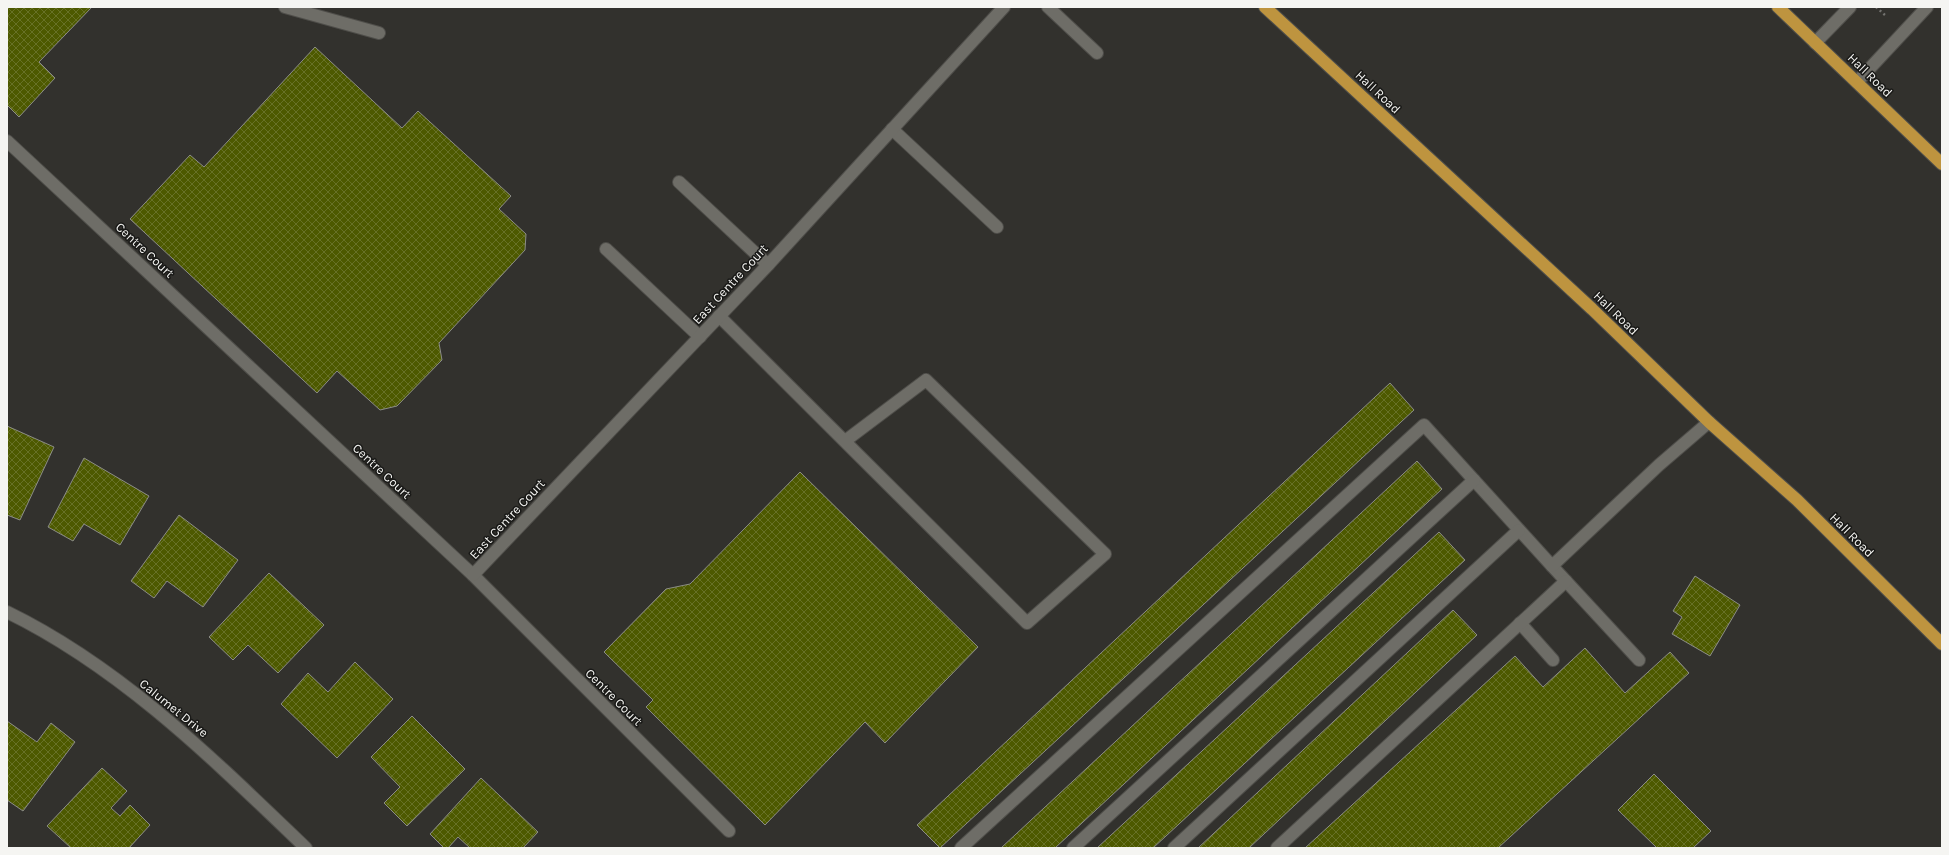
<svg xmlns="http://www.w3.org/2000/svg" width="1949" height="855" font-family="Karla,sans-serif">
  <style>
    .building { fill: url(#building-cross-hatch); stroke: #8b8c87 }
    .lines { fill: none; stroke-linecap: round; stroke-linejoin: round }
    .service-casing { stroke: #4f4e4a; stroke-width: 14 }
    .minor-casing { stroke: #4f4e4a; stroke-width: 14 }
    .trunk-casing { stroke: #4f4e4a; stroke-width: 14 }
    .path { stroke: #73726f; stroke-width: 2.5; stroke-dasharray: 2 3; stroke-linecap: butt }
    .service { stroke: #6e6d67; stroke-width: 12 }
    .minor { stroke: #6e6d67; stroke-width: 12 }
    .trunk { stroke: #be943f; stroke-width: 12 }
    .labels { text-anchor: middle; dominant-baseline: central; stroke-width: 3; stroke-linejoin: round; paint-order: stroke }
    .street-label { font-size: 13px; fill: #f5f5f2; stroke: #191917 }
  </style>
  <defs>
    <pattern id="building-cross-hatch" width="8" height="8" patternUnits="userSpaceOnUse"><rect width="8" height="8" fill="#4d5900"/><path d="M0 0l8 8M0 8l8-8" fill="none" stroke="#677126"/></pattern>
  </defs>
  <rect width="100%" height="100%" fill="#32312d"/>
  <g class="building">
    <polygon points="7,7 92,7 39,62 55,78 19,117 7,105"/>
    <polygon points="315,47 402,128 418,111 511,196 499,209 526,234 525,250 439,343 442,360 397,406 380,410 337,371 317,393 130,219 190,155 204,167"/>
    <polygon points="1390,383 1414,410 940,848 917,825"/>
    <polygon points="7,426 54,447 20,520 7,515"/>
    <polygon points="84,458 149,496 120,545 84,524 73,541 48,527"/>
    <polygon points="1417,461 1442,489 1055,848 1001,848"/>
    <polygon points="800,472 978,647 885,743 865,722 765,825 646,707 653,700 604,652 666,589 690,584"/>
    <polygon points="179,515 238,560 203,607 167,581 154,598 131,581"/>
    <polygon points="1439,532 1465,560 1153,848 1097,848"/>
    <polygon points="269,573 324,625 278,673 248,645 233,660 209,637"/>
    <polygon points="1695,576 1740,605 1710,656 1672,634 1682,617 1673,611"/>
    <polygon points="1453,610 1477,635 1249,848 1198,848"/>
    <polygon points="1585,648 1625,693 1670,652 1689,673 1498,848 1305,848 1515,656 1543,687"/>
    <polygon points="355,662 393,699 337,758 281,704 308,673 328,692"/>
    <polygon points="412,716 465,769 407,826 384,803 400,787 371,757"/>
    <polygon points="7,721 37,742 51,723 75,742 23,811 7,800"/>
    <polygon points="102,768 127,791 111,808 120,816 130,805 150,825 129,848 71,848 47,826"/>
    <polygon points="1654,774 1711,831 1693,848 1657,848 1618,810"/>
    <polygon points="481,778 538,832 523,848 470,848 458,837 448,848 444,848 430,834"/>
  </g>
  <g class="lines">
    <g class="service-casing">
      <g id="service">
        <polyline points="285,7 379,33"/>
        <polyline points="1048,7 1097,53"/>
        <polyline points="892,129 997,227"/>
        <polyline points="679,182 768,265"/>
        <polyline points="606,249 700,337"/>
        <polyline points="719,316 1027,623 1105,554 926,380 845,441"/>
        <polyline points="1552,566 1639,660"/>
        <polyline points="1520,623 1553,660"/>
        <polyline points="961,848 1424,425 1552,566 1659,465 1709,422"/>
        <polyline points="1073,848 1474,480"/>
        <polyline points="1174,848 1519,530"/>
        <polyline points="1277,848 1566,581"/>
      </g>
    </g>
    <g class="minor-casing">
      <g id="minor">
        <polyline points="1815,43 1850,7"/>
        <polyline points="1857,82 1927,7"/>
        <polyline points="7,141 473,575 729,831"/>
        <polyline points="473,575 768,265 1004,7"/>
        <path d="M7 612C122 668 214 760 306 848"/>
      </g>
    </g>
    <g class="trunk-casing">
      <g id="trunk">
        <polyline points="1265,7 1592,309 1709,422 1797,500 1942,644"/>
        <polyline points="1778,7 1942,164"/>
      </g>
    </g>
    <polyline class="path" points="1876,7 1886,16"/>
    <use href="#service" class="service"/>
    <use href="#minor" class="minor"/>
    <use href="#trunk" class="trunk"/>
  </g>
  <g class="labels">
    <g class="street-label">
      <text transform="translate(1870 75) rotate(44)">Hall Road</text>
      <text transform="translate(1378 92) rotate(43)">Hall Road</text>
      <text transform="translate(145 250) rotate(43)">Centre Court</text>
      <text transform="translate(730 284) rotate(-47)">East Centre Court</text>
      <text transform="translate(1616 313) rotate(44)">Hall Road</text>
      <text transform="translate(382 471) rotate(43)">Centre Court</text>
      <text transform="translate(507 519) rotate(-47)">East Centre Court</text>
      <text transform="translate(1852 535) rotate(45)">Hall Road</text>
      <text transform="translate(614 697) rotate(45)">Centre Court</text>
      <text transform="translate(174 708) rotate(39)">Calumet Drive</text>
    </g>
  </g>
  <rect width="1949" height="855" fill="none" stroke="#f5f5f2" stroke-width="16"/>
</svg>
